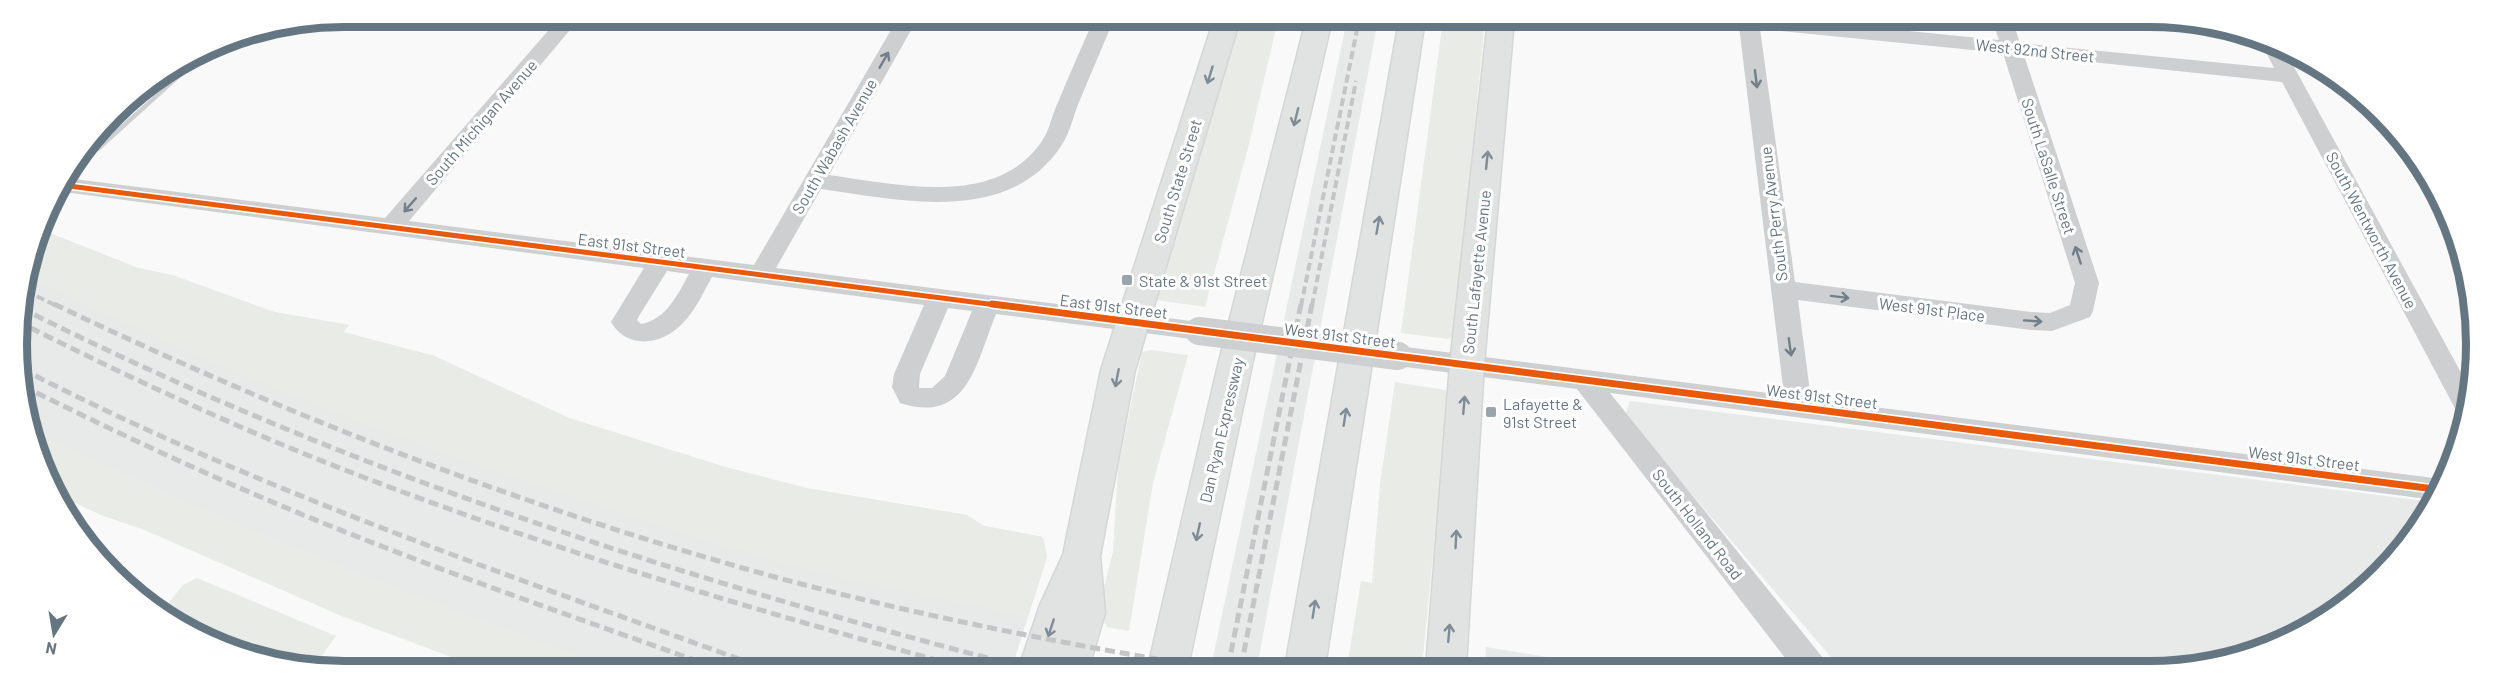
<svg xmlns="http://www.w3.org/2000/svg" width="2493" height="688" font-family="Barlow,sans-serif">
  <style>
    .built { fill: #e8e9e9 }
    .green { fill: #e8ebe6 }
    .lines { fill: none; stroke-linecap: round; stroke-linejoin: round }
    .secondary-casing { stroke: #d5d6d7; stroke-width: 3 }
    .motorway-casing { stroke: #d5d6d6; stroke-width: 3 }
    .minor { fill: #cecfd0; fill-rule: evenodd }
    .secondary { fill: #e1e2e2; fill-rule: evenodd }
    .motorway { fill: #e1e2e2; fill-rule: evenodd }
    .rail-far1 { stroke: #c3c5c6; stroke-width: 4; stroke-dasharray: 8 4; stroke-linecap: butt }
    .rail { stroke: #c3c5c6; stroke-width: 5; stroke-dasharray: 10 5; stroke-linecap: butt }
    .minor-bridge { stroke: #cecfd0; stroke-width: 28 }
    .cycleway-far1-casing { stroke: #fff; stroke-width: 8 }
    .cycleway-casing { stroke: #fff; stroke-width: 10 }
    .cycleway-far1 { stroke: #e8590c; stroke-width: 5 }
    .cycleway { stroke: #e8590c; stroke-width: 7 }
    .oneway { stroke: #707f8b }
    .oneway2 { stroke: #7e8c96 }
    .poi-dot { fill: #99a4ac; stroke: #fff; stroke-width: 2 }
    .labels { text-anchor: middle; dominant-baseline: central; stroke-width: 6; stroke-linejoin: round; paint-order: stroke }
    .street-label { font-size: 16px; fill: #657683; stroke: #fff }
    .poi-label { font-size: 16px; fill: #657683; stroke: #fff; text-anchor: start }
    .rim { fill: none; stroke: #657683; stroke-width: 8 }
  </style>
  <rect width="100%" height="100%" fill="#f9f9f9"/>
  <g class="built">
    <polygon points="1347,20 1378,20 1257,667 1211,667"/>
    <polygon points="42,230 138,268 172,275 274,312 349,325 343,332 434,356 569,418 725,467 806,488 967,515 984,526 1043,537 1047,557 1012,667 476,666 342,616 145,530 101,515 61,496 28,429 17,322"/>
    <polygon points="1630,401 2433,502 2380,576 2294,638 2191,669 1840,668 1625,416"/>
    <polygon points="1486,647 1614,668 1485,667"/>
  </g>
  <g class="green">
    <polygon points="1241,19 1278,20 1248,148 1205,307 1156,300"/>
    <polygon points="1443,20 1485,20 1454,336 1448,339 1401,333"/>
    <path d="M42 230 138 268 172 275 274 312 349 325 343 332 434 356 569 418 725 467 806 488 967 515 984 526 1043 537 1047 557 1028 617C961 602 893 590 825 574 753 557 678 531 606 508 409 445 214 371 30 276Z"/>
    <polygon points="1151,350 1188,355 1153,483 1129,631 1106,627 1107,624 1095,621 1113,552 1118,467 1142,352"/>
    <polygon points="1395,382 1445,390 1449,393 1422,667 1347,667 1361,581 1372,583 1380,484"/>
    <path d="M27 426C217 523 407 593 606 666H476L342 616 145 530 101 515 61 496Z"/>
    <polygon points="197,578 336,636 315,665 280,665 180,627 162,611 183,585"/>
  </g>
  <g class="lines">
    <g class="secondary-casing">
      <g id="secondary">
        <polygon points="1214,19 1240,19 1135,370 1100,556 1105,613 1089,667 1019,667 1040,605 1063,555 1101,370"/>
        <polygon points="1488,20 1514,20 1484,364 1466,667 1426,667 1450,364"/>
      </g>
    </g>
    <g class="motorway-casing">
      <g id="motorway">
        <polygon points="1306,20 1332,20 1252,365 1188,667 1148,667 1218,365"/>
        <polygon points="1399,20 1425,20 1325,667 1285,667"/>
      </g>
    </g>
    <g class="minor">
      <path d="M560 17H581L409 221 754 265 898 18H918L829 175C896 184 996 209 1042 141 1049 131 1051 118 1056 107 1068 78 1081 48 1094 19H1114C1102 48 1089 78 1077 107 1072 122 1068 137 1059 149 1006 225 898 200 821 189L776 268 1199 322 1208 324 1212 331 1208 338 1199 340 996 314C976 363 968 425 900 403L892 387 894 374 924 305 712 277C703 293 695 311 682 324 662 345 627 350 611 322L644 268 56 191 66 178 385 218ZM667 271 689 274C678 294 666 320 641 324L637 320 639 316ZM948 308 972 311 945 376 932 388H919L920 374Z"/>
      <path d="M1735 21H1809L1999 40 1993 22H2013L2020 43 2274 68 2264 48 2266 45 2287 54 2470 389V408L2466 420 2460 418 2282 82 2024 55 2099 283 2093 311 2090 317 2052 331 2031 330 1798 300 1811 399 2442 479 2446 480 2435 500 1610 393 1823 658 1827 668H1793L1577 389 1398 366 1389 363 1385 356 1389 349 1398 346 1784 395 1739 26ZM1760 29 2003 53 2075 283 2070 305 2050 313 2031 312 1795 282Z"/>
      <polygon points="194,57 197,61 194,65 99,151 86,152 119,110 143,88"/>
    </g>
    <use href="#secondary" class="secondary"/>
    <use href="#motorway" class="motorway"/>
    <g class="rail-far1">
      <polyline points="26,291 57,306"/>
      <polyline points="1301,306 1359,20"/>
      <polyline points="1312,306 1356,81"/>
    </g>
    <g class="rail">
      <path d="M54 304C285 415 527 509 775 577 915 615 1060 643 1203 667"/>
      <path d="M21 308C342 470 675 577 1022 667"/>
      <path d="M17 321C130 378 245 432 363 477 559 552 760 612 962 667"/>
      <path d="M22 369C258 491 509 575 758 666"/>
      <path d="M23 386C123 436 224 483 328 525 454 576 583 620 711 666"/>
      <polyline points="1228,667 1301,304"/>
      <polyline points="1241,667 1312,304"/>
    </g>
    <polyline class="minor-bridge" points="1199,331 1398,356"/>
    <g class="cycleway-far1-casing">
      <g id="cycleway-far1">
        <polyline points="91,146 187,61"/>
        <polyline points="61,185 1004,306"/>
      </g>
    </g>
    <g class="cycleway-casing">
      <polyline id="cycleway" points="992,304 2442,490"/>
    </g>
    <use href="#cycleway-far1" class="cycleway-far1"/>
    <use href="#cycleway" class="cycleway"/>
  </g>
  <defs><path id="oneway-shaft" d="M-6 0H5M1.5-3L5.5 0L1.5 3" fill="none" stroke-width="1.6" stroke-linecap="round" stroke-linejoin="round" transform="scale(1.5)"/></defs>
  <g class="oneway">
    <use href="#oneway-shaft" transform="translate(884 60) rotate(-60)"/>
    <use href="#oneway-shaft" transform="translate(1756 79) rotate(83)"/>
    <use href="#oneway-shaft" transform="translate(410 205) rotate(131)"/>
    <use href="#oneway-shaft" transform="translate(2078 255) rotate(-108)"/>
    <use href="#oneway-shaft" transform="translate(1840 297) rotate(7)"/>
    <use href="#oneway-shaft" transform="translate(2033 321) rotate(4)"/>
    <use href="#oneway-shaft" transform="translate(1790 347) rotate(82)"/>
  </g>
  <g class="oneway2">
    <use href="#oneway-shaft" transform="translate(1210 75) rotate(107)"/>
    <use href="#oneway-shaft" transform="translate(1296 117) rotate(104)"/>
    <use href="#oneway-shaft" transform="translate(1487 160) rotate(-84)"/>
    <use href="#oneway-shaft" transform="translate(1378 225) rotate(-80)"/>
    <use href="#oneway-shaft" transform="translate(1117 378) rotate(101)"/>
    <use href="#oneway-shaft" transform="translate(1464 405) rotate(-85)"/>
    <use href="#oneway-shaft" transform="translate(1345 417) rotate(-81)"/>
    <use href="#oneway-shaft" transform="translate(1198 532) rotate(102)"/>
    <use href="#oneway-shaft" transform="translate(1456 539) rotate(-87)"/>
    <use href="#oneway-shaft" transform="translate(1314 609) rotate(-81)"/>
    <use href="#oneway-shaft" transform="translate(1051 628) rotate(108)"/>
    <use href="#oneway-shaft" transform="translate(1449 633) rotate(-85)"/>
  </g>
  <g class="poi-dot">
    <rect x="1121" y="274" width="12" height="12" rx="3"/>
    <rect x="1485" y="406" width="12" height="12" rx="3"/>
  </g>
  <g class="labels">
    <g class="street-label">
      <text transform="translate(2035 50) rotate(6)">West 92nd Street</text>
      <text transform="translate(481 122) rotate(-49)">South Michigan Avenue</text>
      <text transform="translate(834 146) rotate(-60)">South Wabash Avenue</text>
      <text transform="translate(2049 166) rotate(72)">South LaSalle Street</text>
      <text transform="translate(1177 181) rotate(-73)">South State Street</text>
      <text transform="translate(1773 214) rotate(-97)">South Perry Avenue</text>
      <text transform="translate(2372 230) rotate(62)">South Wentworth Avenue</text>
      <text transform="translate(632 245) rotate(7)">East 91st Street</text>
      <text transform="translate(1476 272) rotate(-84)">South Lafayette Avenue</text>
      <text transform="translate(1114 306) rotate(7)">East 91st Street</text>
      <text transform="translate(1932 309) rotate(7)">West 91st Place</text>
      <text transform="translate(1340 335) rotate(7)">West 91st Street</text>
      <text transform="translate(1822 396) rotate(7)">West 91st Street</text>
      <text transform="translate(1221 430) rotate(-77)">Dan Ryan Expressway</text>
      <text transform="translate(2304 458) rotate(7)">West 91st Street</text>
      <text transform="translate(1698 524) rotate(52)">South Holland Road</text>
    </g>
    <g class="poi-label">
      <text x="1139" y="280">State &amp; 91st Street</text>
      <text x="1503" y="403">Lafayette &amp;<tspan x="1503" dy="18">91st Street</tspan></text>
    </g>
  </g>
  <path d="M0 0H2493V688H0ZM344 27H2149A317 317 0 0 1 2466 344V344A317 317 0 0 1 2149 661H344A317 317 0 0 1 27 344V344A317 317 0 0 1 344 27Z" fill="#fff" fill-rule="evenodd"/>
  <path class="rim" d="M344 27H2149A317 317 0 0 1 2466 344V344A317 317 0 0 1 2149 661H344A317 317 0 0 1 27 344V344A317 317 0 0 1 344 27Z"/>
  <g transform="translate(54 634) rotate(191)" stroke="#ffffff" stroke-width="4.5" paint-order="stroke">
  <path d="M0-4.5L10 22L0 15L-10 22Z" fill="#657683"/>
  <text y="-9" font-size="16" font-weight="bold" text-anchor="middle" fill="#657683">N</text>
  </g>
</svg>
